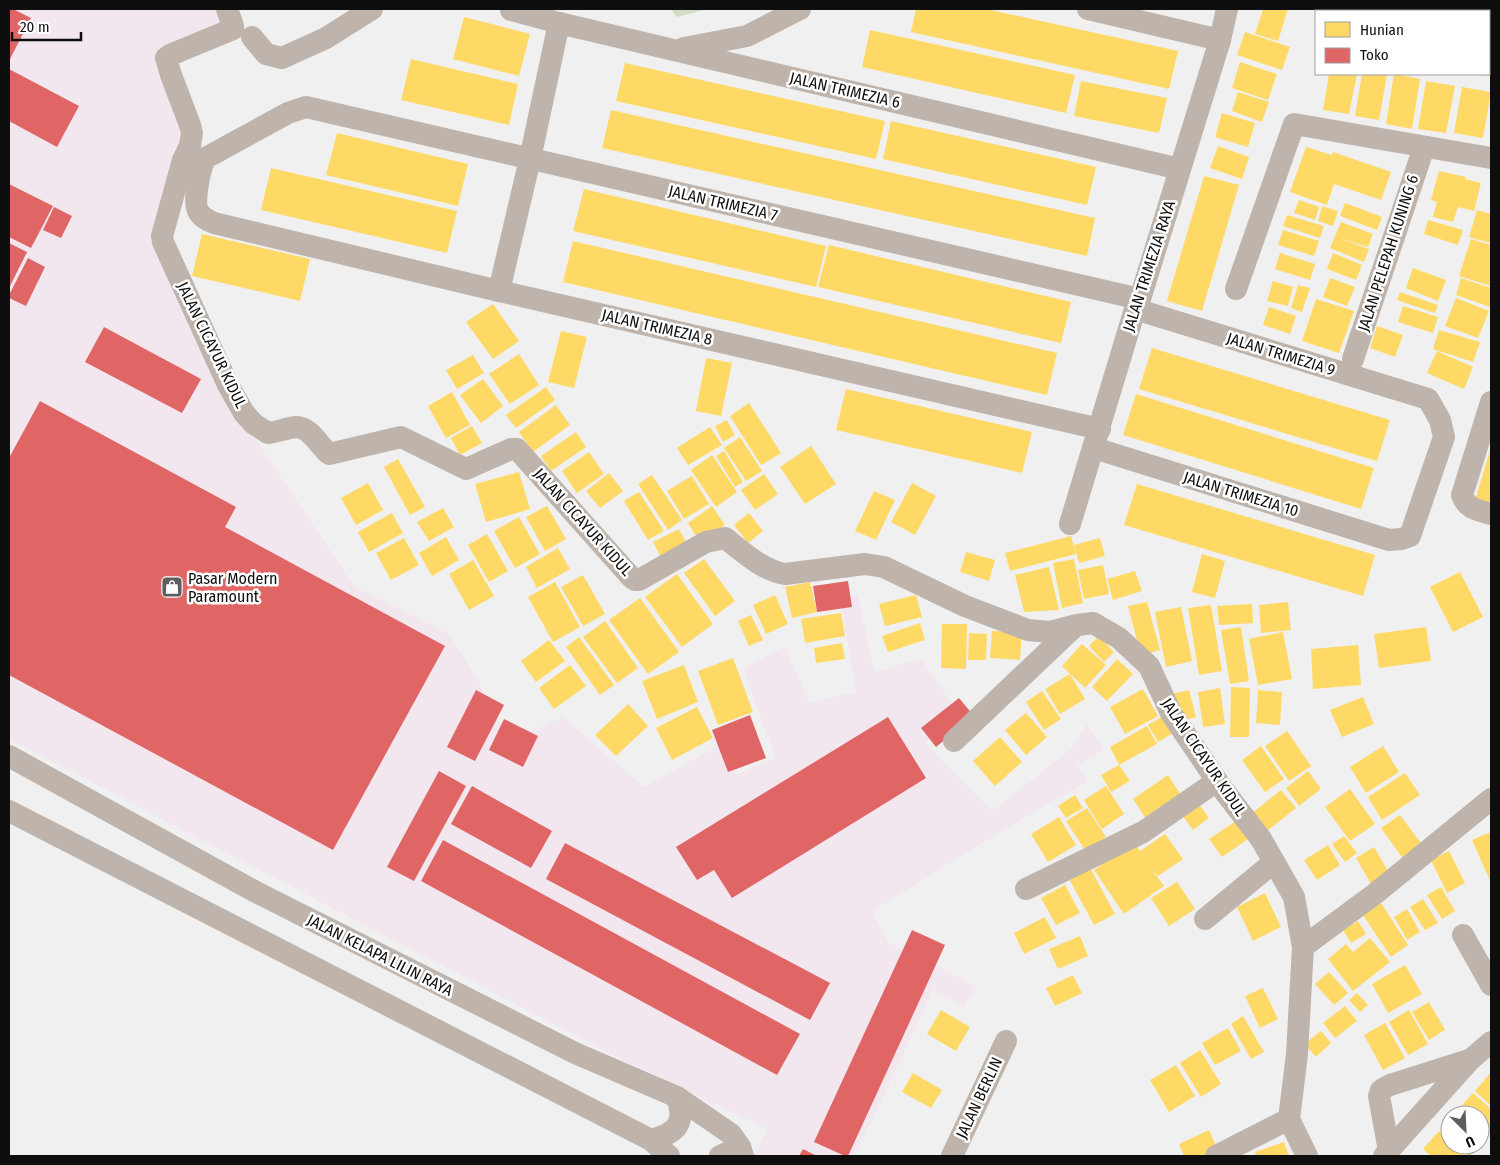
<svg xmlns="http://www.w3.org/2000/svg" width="1500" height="1165" font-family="'Fira Sans Condensed',sans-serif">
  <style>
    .commercial { fill: #f2e7ef }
    .green { fill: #d3ddc6 }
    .homes { fill: #ffd966 }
    .shops { fill: #e06666 }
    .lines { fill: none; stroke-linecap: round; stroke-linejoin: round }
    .minor { stroke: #beb4ab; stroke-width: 22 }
    .labels { text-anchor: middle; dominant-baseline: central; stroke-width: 5; stroke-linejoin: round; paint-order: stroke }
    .street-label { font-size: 16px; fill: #0e0e0e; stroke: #fff }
    .poi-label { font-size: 16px; fill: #0e0e0e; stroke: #fff; text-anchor: start }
  </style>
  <rect width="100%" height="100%" fill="#f0f0f1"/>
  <polygon class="commercial" points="9,9 218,9 227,28 156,58 188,133 162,228 151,233 226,395 355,587 449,634 473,672 510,741 563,717 644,787 718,746 736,775 775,757 743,669 785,646 809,703 856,692 840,597 858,595 874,672 921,659 960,715 925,743 992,811 1071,749 1087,724 1104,750 1077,765 1088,781 1005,829 872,911 888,942 977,987 963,1007 934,989 855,1156 753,1156 767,1129 615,1056 9,739"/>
  <polygon class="green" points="671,9 708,9 677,17"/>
  <g class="homes">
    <polygon points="916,9 986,9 1178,51 1169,89 911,32"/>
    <polygon points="1263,9 1288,9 1278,41 1255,34"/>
    <polygon points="464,17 530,34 519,76 453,59"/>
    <polygon points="870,30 1075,75 1066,113 862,67"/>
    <polygon points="1245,32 1290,47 1282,70 1237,55"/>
    <polygon points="1489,36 1491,36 1491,76 1483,75 1489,74"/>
    <polygon points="411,59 518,84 509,125 401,100"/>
    <polygon points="1240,62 1277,74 1268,100 1232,88"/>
    <polygon points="625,63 885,121 876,159 616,101"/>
    <polygon points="1329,74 1357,74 1349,114 1323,110"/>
    <polygon points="1362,74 1387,74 1379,120 1355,116"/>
    <polygon points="1394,74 1420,79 1412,129 1386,124"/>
    <polygon points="1081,81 1167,98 1159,133 1074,116"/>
    <polygon points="1426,81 1455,86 1446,133 1418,129"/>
    <polygon points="1462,87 1491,92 1483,138 1454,133"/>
    <polygon points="1238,92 1269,102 1262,122 1232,111"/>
    <polygon points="611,110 1095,218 1087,256 602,148"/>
    <polygon points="1222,113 1255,123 1248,147 1215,137"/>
    <polygon points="891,121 1096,167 1087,205 883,159"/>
    <polygon points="337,133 468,164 458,206 326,175"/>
    <polygon points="1218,146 1249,157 1242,179 1210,168"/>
    <polygon points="1306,147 1332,155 1333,152 1391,172 1381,200 1334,184 1327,205 1290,192"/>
    <polygon points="271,168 457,211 447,253 261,210"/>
    <polygon points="1439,171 1466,177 1465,179 1481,183 1474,211 1458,207 1453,222 1433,217 1437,202 1431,200"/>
    <polygon points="1204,176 1239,185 1202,311 1167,301"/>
    <polygon points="584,189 826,246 816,287 573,231"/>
    <polygon points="1299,200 1319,207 1315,220 1294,213"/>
    <polygon points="1345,203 1382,217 1377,230 1340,216"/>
    <polygon points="1322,206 1338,211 1333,226 1318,221"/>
    <polygon points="1477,210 1491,214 1491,243 1469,237"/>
    <polygon points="1287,215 1324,226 1320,238 1283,226"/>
    <polygon points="1428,220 1463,230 1458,245 1424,234"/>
    <polygon points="1341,222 1373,234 1368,247 1339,238 1369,249 1364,262 1330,248"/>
    <polygon points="1283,230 1319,241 1314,256 1278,245"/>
    <polygon points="202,234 310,259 300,301 192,276"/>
    <polygon points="1471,239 1491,245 1491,286 1459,276"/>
    <polygon points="573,241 1057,353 1047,395 563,282"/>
    <polygon points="829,245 1071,302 1061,343 818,287"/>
    <polygon points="1280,253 1315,264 1310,280 1275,269"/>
    <polygon points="1333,253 1362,265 1356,280 1327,269"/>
    <polygon points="1413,268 1446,280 1438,301 1406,288"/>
    <polygon points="1330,278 1355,287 1347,306 1323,297"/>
    <polygon points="1461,278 1491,288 1491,302 1490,307 1456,295"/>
    <polygon points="1273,281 1293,287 1288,306 1267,301"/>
    <polygon points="1298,285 1310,288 1302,312 1291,308"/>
    <polygon points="1400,292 1438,305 1435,313 1397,300"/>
    <polygon points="1456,298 1489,311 1478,338 1445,326"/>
    <polygon points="1316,299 1354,311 1339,353 1302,341"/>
    <polygon points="493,304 519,341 493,359 466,322"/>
    <polygon points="1403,306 1438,317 1433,333 1398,322"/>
    <polygon points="1269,307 1296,316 1290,334 1263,325"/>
    <polygon points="1377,326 1403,335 1395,357 1370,348"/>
    <polygon points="1439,330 1480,342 1473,362 1433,349"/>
    <polygon points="561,331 587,337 574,388 548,382"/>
    <polygon points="1152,348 1390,420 1377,461 1139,389"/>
    <polygon points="1437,351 1473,367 1464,389 1427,373"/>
    <polygon points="519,354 539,385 510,404 489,374"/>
    <polygon points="473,355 484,373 457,389 446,370"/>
    <polygon points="706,358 732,363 721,416 696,411"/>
    <polygon points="483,379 503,406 481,423 460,395"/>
    <polygon points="546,387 555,400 516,428 506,415"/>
    <polygon points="846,389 1032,432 1022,473 836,430"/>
    <polygon points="452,392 470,425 446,438 428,406"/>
    <polygon points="1136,394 1374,468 1361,509 1123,435"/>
    <polygon points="749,403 781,453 761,465 730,416"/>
    <polygon points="556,405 570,425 533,452 519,432"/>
    <polygon points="727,420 735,435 723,442 715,426"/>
    <polygon points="472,426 482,443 460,455 451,438"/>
    <polygon points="710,427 722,445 688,465 677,448"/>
    <polygon points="576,432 586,447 551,471 541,456"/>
    <polygon points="740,437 762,471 746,481 724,448"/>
    <polygon points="811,446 836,484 805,504 780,467"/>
    <polygon points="1491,447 1491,512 1473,507"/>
    <polygon points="724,451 743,482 735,487 716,456"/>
    <polygon points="589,452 604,474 577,493 562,471"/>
    <polygon points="712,455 737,492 716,507 691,470"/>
    <polygon points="398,459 425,507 410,515 384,467"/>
    <polygon points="519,472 530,509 486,522 475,484"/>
    <polygon points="609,473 623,491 600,508 586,491"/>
    <polygon points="764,474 778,494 755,510 741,490"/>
    <polygon points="652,475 682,520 668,530 638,484"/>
    <polygon points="692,476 709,504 684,519 667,491"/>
    <polygon points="368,483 383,510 356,525 341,498"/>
    <polygon points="912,483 936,496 915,535 891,522"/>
    <polygon points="1137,484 1375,555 1363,596 1124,525"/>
    <polygon points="874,491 895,500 876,540 855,531"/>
    <polygon points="639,492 664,531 648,540 624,501"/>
    <polygon points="547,506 566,539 545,551 526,517"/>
    <polygon points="712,506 725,525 700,542 688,523"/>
    <polygon points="443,508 454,527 429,541 417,522"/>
    <polygon points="392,513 403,533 369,552 358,532"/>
    <polygon points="749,513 763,531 748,543 734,525"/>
    <polygon points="519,517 540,554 515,568 494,531"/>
    <polygon points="679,529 688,546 662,559 653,542"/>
    <polygon points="487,534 508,571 489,582 468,545"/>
    <polygon points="1071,536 1076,554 1010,571 1005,553"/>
    <polygon points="446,537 459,560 432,576 419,553"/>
    <polygon points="404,538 419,565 391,580 376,553"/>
    <polygon points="1100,538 1105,556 1079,563 1074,545"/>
    <polygon points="558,548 570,569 537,588 526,567"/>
    <polygon points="966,552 995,560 989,581 960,572"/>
    <polygon points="1202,554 1225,561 1215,598 1192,592"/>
    <polygon points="704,559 735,601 715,616 684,573"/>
    <polygon points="1074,559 1083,603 1062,608 1053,563"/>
    <polygon points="473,560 494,596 469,610 449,574"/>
    <polygon points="1103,565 1109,594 1084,599 1078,570"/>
    <polygon points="1049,567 1059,610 1024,612 1015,575"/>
    <polygon points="1135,571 1142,591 1113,600 1107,579"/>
    <polygon points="1460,572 1483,617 1453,632 1430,587"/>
    <polygon points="677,574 713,624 682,647 645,597"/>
    <polygon points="583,575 605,614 583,626 561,587"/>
    <polygon points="555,582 580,627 553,642 528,597"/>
    <polygon points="810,582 817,612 792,618 785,587"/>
    <polygon points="775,595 788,624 766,634 753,605"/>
    <polygon points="916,595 922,617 885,626 879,604"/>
    <polygon points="640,598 679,652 648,674 609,620"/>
    <polygon points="1147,602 1160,650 1141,655 1128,606"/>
    <polygon points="1288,602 1291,630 1261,633 1259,605"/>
    <polygon points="1252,604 1253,623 1219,625 1217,606"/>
    <polygon points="1211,605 1222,671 1199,675 1188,608"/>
    <polygon points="1181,607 1192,661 1166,667 1155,612"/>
    <polygon points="841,613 845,636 805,643 801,619"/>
    <polygon points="751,615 763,640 749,646 738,621"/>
    <polygon points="605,621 638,668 617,683 583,637"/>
    <polygon points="920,623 925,640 888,652 882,636"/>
    <polygon points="942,624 967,624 966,669 941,668"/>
    <polygon points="1241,627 1249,681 1230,684 1221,630"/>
    <polygon points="1426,627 1431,661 1379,668 1374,634"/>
    <polygon points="992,631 1022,632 1020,660 990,658"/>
    <polygon points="1283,632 1292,679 1258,685 1249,639"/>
    <polygon points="969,633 987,634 986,660 968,660"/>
    <polygon points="1099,636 1114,652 1104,662 1089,646"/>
    <polygon points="579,637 614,685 600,695 566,647"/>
    <polygon points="549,640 565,661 536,682 521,661"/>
    <polygon points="842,643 845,659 816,663 814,648"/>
    <polygon points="1082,644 1106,665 1085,688 1062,666"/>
    <polygon points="1358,645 1361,685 1313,689 1311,649"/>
    <polygon points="733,658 753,712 718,725 698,671"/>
    <polygon points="1117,659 1133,674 1107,701 1092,687"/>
    <polygon points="570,665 586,686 554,709 539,688"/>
    <polygon points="684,665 698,702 657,719 642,681"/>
    <polygon points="1070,674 1085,699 1060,714 1045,689"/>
    <polygon points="1231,687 1250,688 1249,737 1230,737"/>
    <polygon points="1220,688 1225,724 1203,727 1198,692"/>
    <polygon points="1143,689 1158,716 1125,734 1110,707"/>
    <polygon points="1189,690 1196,717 1179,722 1172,694"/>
    <polygon points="1258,690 1282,692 1280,725 1256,723"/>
    <polygon points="1042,691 1061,719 1044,730 1026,702"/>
    <polygon points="1363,697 1374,724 1342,737 1330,710"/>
    <polygon points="628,704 648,726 616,756 595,735"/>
    <polygon points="697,707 713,738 672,760 656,728"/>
    <polygon points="1026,713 1047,737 1026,755 1005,730"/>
    <polygon points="1165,715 1175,732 1158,742 1148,725"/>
    <polygon points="1147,726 1157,744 1119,765 1110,747"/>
    <polygon points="1287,731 1311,766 1289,781 1265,746"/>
    <polygon points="1000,737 1022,762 995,786 973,761"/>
    <polygon points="1261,746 1284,779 1265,792 1242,760"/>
    <polygon points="1383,746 1399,772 1366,793 1350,767"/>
    <polygon points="1119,765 1130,781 1111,792 1101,775"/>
    <polygon points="1308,771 1321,789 1299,806 1286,788"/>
    <polygon points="1405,773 1420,795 1382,820 1368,797"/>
    <polygon points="1168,775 1184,800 1149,823 1133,799"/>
    <polygon points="1106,786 1124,814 1102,829 1084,800"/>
    <polygon points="1350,789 1375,824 1350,841 1325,807"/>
    <polygon points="1281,790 1296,808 1266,832 1251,814"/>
    <polygon points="1075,795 1083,808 1066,818 1058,806"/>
    <polygon points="1196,800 1209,818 1193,830 1180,812"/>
    <polygon points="1087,808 1106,837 1085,850 1066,821"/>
    <polygon points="1400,815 1423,846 1404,860 1381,828"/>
    <polygon points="1059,817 1076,845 1048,862 1031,834"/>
    <polygon points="1236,821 1248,839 1222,857 1209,839"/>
    <polygon points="1491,832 1491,883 1472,840"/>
    <polygon points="1165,834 1183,859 1158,876 1151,868 1164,886 1124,914 1094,870 1134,842 1140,851"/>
    <polygon points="1344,836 1357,853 1345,862 1332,844"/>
    <polygon points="1328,845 1340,865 1317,880 1304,860"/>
    <polygon points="1374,847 1392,878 1374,889 1356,858"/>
    <polygon points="1449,851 1465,883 1447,893 1431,860"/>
    <polygon points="1088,864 1115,914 1094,925 1067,875"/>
    <polygon points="1177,882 1195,909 1169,926 1151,898"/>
    <polygon points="1065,885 1080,913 1056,925 1041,898"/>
    <polygon points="1441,887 1455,911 1442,919 1427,895"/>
    <polygon points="1265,893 1281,927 1253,941 1237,907"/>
    <polygon points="1423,899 1438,923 1425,930 1410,907"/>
    <polygon points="1381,903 1408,945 1391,957 1363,915"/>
    <polygon points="1407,909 1420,932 1407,940 1394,917"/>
    <polygon points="1045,917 1056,938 1024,954 1014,933"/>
    <polygon points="1358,921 1366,934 1351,943 1343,930"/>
    <polygon points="1080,936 1088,956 1058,969 1049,949"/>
    <polygon points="1370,938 1390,962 1353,991 1328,959 1346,944 1353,952"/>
    <polygon points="1405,965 1422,994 1388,1013 1372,984"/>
    <polygon points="1329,972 1348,993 1334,1005 1315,984"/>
    <polygon points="1073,975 1082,993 1055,1006 1046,988"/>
    <polygon points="1263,988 1278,1019 1260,1028 1245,996"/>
    <polygon points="1357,993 1368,1005 1360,1012 1349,1000"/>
    <polygon points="1429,1002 1445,1030 1429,1040 1412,1012"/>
    <polygon points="1345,1006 1357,1021 1335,1038 1323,1023"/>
    <polygon points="941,1010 970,1027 956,1051 927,1034"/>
    <polygon points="1409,1010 1428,1044 1408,1055 1389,1022"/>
    <polygon points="1243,1016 1264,1052 1251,1059 1231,1024"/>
    <polygon points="1385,1023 1405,1058 1383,1070 1364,1035"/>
    <polygon points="1228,1028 1241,1051 1215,1065 1202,1043"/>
    <polygon points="1321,1031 1331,1043 1316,1057 1305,1044"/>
    <polygon points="1200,1050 1221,1084 1201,1097 1180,1063"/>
    <polygon points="1176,1065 1195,1096 1169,1112 1150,1080"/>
    <polygon points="1491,1072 1491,1106 1475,1091"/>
    <polygon points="913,1073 942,1090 931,1108 902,1092"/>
    <polygon points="1473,1093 1491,1109 1491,1133 1487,1138 1480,1132 1480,1115 1461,1115 1457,1111"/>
    <polygon points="1450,1119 1450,1139 1440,1130"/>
    <polygon points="1209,1130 1218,1150 1204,1156 1184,1156 1179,1144"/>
    <polygon points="1439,1131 1450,1142 1450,1145 1454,1145 1466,1156 1431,1156 1423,1149"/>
    <polygon points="1480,1135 1485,1140 1470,1156 1457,1145 1480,1145"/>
    <polygon points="1284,1142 1289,1156 1256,1156 1255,1152"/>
  </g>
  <g class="shops">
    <polygon points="9,9 13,9 31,18 9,61"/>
    <polygon points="9,69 79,106 57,147 9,121"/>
    <polygon points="9,184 53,206 31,248 9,237"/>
    <polygon points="54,207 72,216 61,238 43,230"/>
    <polygon points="9,243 27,252 9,288"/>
    <polygon points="28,258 45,267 26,306 9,298 9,295"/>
    <polygon points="104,327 201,379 182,413 85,362"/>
    <polygon points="40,401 236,507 225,527 445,646 333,850 9,675 9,458"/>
    <polygon points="848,581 852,607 817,612 813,586"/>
    <polygon points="476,690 504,705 475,761 447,747"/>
    <polygon points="959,698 974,716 936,747 921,728"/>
    <polygon points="750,715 766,758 728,772 712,730"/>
    <polygon points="888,717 926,778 732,898 714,870 697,880 676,847"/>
    <polygon points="504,719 538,736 523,767 489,750"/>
    <polygon points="439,771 466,786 414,881 387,867"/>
    <polygon points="472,786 552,831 531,868 451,824"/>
    <polygon points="443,840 800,1034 777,1075 421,881"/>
    <polygon points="565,843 830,983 810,1020 546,879"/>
    <polygon points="912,930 945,945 848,1156 845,1156 814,1142"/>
    <polygon points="803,1149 817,1156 799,1156"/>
  </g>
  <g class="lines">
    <g class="minor">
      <path d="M227 9 233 26V29L170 55 166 58 171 75 190 125 192 133 190 146 183 160 162 236 163 242 228 385 244 413 254 424 268 433C278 432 286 428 296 427 311 427 319 446 329 454L401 437 466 469 511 449H517L631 577 635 580H639L706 542 725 538C743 552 762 570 785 574L865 564 884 567 965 606 1028 630 1050 632 1077 625 1093 623 1119 638 1149 666 1171 713 1221 787 1261 839 1294 897 1303 947 1297 1054 1289 1119 1307 1156"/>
      <polyline points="1088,9 1220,40"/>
      <polyline points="511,10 559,23 1180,169"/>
      <polyline points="252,37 266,54 282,58 326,38 372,9"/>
      <polyline points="684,48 747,36 800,9"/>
      <polyline points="1236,289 1294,124 1491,158"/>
      <polyline points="499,291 530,159 559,23"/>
      <polyline points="1353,359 1424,147"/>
      <path d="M1491 402 1462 495C1466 509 1479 510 1491 514"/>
      <path d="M1100 429 499 291 214 223C207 220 199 216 197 208 194 200 200 164 206 158 208 156 211 155 213 154L288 113 306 107 1140 299"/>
      <polyline points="1094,448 1389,540 1401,539 1410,536 1444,437 1440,420 1428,399 1135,309"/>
      <polyline points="1070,524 1135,309 1140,299 1220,40 1227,9"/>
      <polyline points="954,741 1074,627"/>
      <polyline points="9,756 256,892 575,1053 677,1097 731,1134 740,1147 743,1156"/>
      <polyline points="9,811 651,1140 669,1156"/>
      <polyline points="1026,889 1143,832 1217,781"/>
      <polyline points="1205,919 1274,862"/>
      <polyline points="1463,935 1491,985"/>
      <polyline points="1303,947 1376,893 1491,799"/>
      <path d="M651 1140C677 1133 686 1124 677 1097"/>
      <polyline points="1389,1151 1379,1096 1381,1090 1390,1085 1469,1060"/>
      <polyline points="720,1156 740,1147"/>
      <polyline points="952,1156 1006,1041"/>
      <polyline points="1216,1156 1289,1119"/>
      <polyline points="1384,1156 1470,1060 1491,1042"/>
    </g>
  </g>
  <defs>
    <g id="shop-square" transform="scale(1.125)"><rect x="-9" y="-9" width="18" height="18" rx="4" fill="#5d5d5d" stroke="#fff"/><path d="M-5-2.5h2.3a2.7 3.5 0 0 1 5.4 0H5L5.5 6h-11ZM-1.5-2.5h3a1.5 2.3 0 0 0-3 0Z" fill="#fff"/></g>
  </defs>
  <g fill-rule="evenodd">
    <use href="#shop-square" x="172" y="587"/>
  </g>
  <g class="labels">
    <g class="street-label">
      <text transform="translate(845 90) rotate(13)">JALAN TRIMEZIA 6</text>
      <text transform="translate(723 203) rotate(13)">JALAN TRIMEZIA 7</text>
      <text transform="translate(1388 253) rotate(-72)">JALAN PELEPAH KUNING 6</text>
      <text transform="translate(1149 266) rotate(-72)">JALAN TRIMEZIA RAYA</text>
      <text transform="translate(657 327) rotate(13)">JALAN TRIMEZIA 8</text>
      <text transform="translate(212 345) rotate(64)">JALAN CICAYUR KIDUL</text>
      <text transform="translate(1281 354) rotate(17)">JALAN TRIMEZIA 9</text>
      <text transform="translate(1241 494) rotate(17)">JALAN TRIMEZIA 10</text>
      <text transform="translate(583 522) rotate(48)">JALAN CICAYUR KIDUL</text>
      <text transform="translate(1204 757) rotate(56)">JALAN CICAYUR KIDUL</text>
      <text transform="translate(380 955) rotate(27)">JALAN KELAPA LILIN RAYA</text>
      <text transform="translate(979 1098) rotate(-65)">JALAN BERLIN</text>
    </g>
    <g class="poi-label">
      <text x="188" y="578">Pasar Modern<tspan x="188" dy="18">Paramount</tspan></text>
    </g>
  </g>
  <rect width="1500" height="1165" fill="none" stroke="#0e0e0e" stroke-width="20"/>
  <rect x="1315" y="10" width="175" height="65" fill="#ffffff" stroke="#9f9f9f"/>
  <rect x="1325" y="22" width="25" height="15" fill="#ffd966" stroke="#9f9f9f"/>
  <text x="1360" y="35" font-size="15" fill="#0e0e0e">Hunian</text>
  <rect x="1325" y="48" width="25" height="15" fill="#e06666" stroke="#9f9f9f"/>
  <text x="1360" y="60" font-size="15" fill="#0e0e0e">Toko</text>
  <g transform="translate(1465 1130) rotate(156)"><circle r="24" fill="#ffffff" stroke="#9f9f9f"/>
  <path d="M0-4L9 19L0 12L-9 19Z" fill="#5d5d5d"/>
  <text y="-8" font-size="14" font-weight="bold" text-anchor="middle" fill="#0e0e0e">U</text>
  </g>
  <path d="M12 32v8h69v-8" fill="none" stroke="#0e0e0e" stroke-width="2.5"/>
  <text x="20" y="32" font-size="15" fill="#0e0e0e" stroke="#ffffff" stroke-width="4" paint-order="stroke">20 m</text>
</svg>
